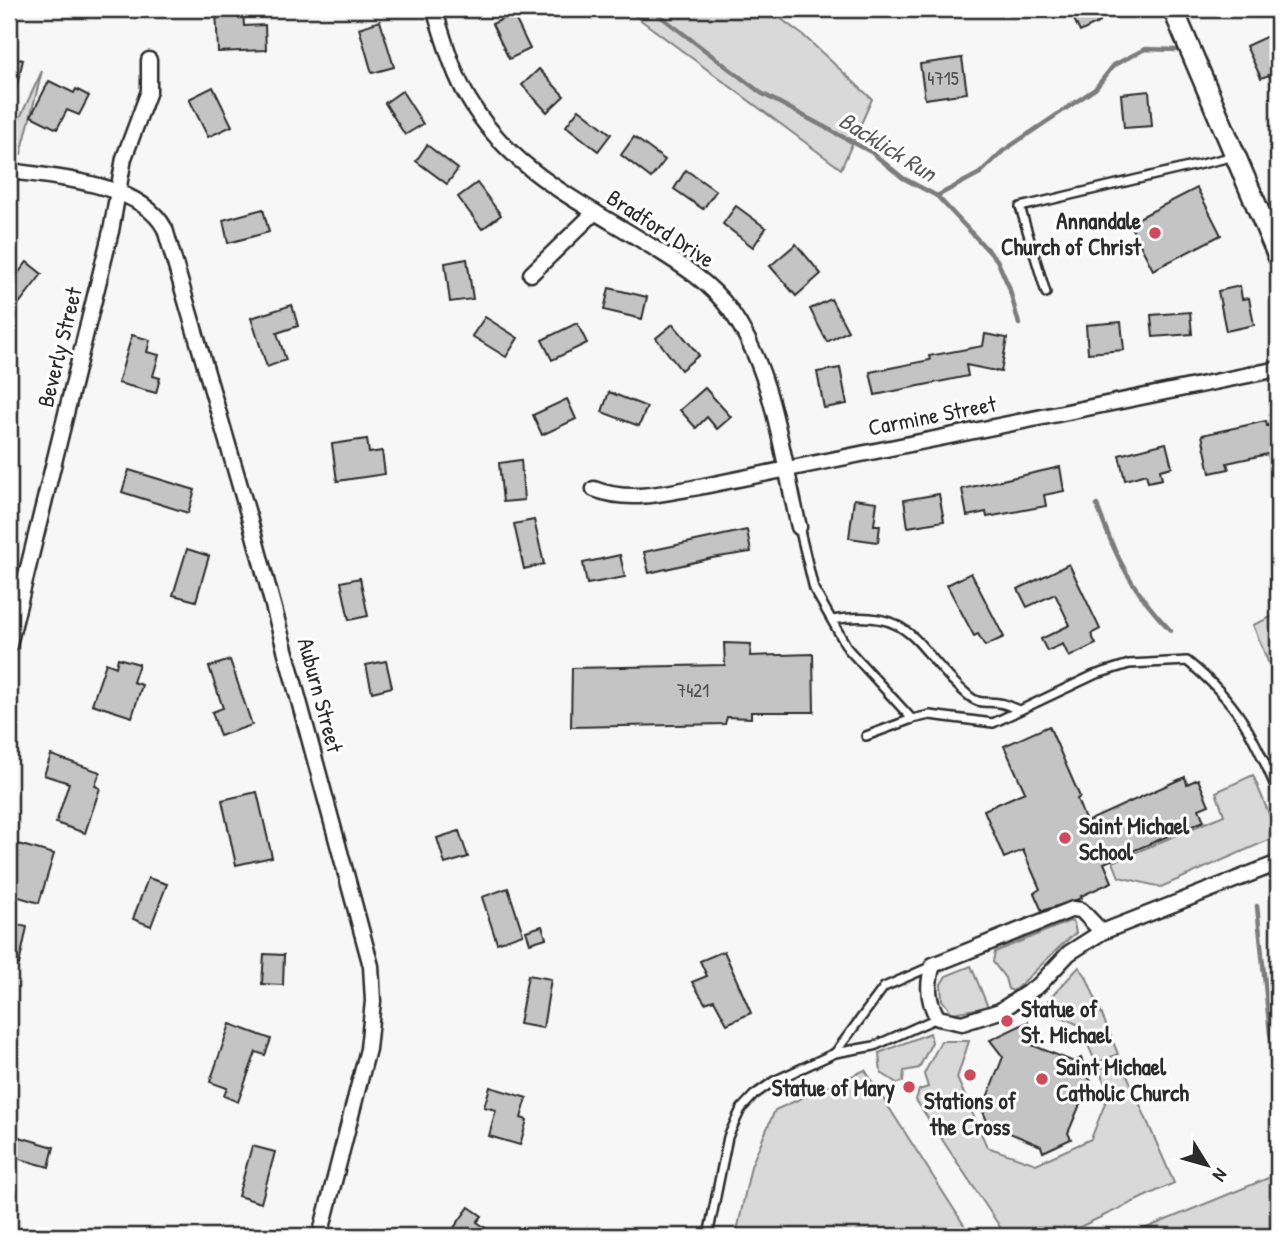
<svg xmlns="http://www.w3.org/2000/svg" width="1287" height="1245" font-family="'Patrick Hand',sans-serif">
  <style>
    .green { fill: #d9d9d9; stroke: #828282; stroke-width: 2 }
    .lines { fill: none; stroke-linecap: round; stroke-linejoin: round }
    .stream { stroke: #7b7b7b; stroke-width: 4.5 }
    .building { fill: #c4c4c4; stroke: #2b2b2b; stroke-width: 2 }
    .service-casing { stroke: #2b2b2b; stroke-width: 12 }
    .minor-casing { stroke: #2b2b2b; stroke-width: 19 }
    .secondary-casing { stroke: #2b2b2b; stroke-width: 24 }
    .service { stroke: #fff; stroke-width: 7 }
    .minor { stroke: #fff; stroke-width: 14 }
    .secondary { stroke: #fff; stroke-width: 19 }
    .poi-dot { fill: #d1495b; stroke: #fff; stroke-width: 2.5 }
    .labels { text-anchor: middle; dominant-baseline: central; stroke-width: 6; stroke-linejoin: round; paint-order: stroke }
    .number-label { font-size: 19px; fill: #515151 }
    .poi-label { font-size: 23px; font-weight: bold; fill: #2b2b2b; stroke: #fff; text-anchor: start }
    .street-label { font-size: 23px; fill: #2b2b2b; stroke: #fff }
    .water-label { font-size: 24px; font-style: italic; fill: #5a5a5a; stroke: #fff }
  </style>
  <rect width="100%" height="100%" fill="#f7f7f7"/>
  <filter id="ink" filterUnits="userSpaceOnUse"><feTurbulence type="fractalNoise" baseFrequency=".0143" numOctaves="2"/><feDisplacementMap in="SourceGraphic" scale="14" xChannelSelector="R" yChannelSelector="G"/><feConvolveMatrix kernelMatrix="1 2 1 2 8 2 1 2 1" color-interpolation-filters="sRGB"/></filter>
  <g filter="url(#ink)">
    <g class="green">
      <polygon points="626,9 768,9 804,36 872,99 841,169"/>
      <polygon points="42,71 21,154 9,153 9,141"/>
      <polygon points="1278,614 1278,686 1253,625"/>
      <polygon points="1253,775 1278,836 1161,887 1119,877 1113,862 1224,815 1216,792"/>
      <path d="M1070 921 1074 923 1076 933C1052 951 1036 973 1013 991L1008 989 1005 978 993 962 995 952Z"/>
      <polygon points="971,966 988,1007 952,1013 942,1000 941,984 946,976"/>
      <polygon points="1079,967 1086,976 1118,1054 1096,1063 1079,1025 1041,1008"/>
      <polygon points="930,1033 932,1042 919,1068 904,1071 903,1082 897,1083 881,1073 879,1053"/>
      <polygon points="941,1041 969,1041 957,1078 987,1147 1036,1164 1091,1139 1109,1093 1099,1069 1121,1061 1174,1183 1069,1232 1006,1236 916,1100 919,1090 928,1087 924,1074"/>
      <polygon points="865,1070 971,1236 736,1236 751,1166 775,1110"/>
      <polygon points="1278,1174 1278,1236 1127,1236"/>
    </g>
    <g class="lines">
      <g class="stream">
        <polyline points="651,9 761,93 871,152 903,178 937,196 980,173 1003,151 1095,89 1114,65 1145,49 1177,50"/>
        <polyline points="937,196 997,260 1009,287 1019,324"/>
        <path d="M1097 505C1115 557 1133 592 1171 631"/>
        <polyline points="1257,906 1270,1033 1278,1063"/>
      </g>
    </g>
    <g class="building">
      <polygon points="216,9 243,9 244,26 265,25 266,50 218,52"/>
      <polygon points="1069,9 1094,9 1100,22 1080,32"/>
      <polygon points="513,14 530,49 509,59 492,24"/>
      <polygon points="380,21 394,67 372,73 359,28"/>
      <polygon points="1272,34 1278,47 1278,97 1269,75 1261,78 1246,46"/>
      <polygon points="9,56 23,60 13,101 9,100"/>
      <polygon points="962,58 967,93 925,99 920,64"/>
      <polygon points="539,69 564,96 547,112 522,85"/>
      <polygon points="49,81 74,93 76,89 89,96 79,115 67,110 57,129 31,116"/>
      <polygon points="213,87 232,126 208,137 189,99"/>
      <polygon points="402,91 423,124 405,135 385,103"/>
      <polygon points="1149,91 1152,126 1124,128 1121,94"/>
      <polygon points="579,109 611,134 598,151 566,126"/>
      <polygon points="634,137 665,160 651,178 621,155"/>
      <polygon points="427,145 458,169 447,184 416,161"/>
      <polygon points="686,170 716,191 703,209 674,189"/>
      <polygon points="477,183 501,215 482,229 458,197"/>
      <polygon points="1197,188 1221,235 1153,270 1129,223"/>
      <polygon points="736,206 766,228 753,247 723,224"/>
      <polygon points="263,209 269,232 228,243 223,220"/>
      <polygon points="796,244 821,274 796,296 770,266"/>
      <polygon points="467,259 473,299 450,302 445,263"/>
      <polygon points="27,262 42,274 17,306 9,299 9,263 19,272"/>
      <polygon points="1240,286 1242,299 1249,298 1254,325 1226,331 1218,291"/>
      <polygon points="609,288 647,297 642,319 604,310"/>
      <polygon points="831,299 848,331 827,342 810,309"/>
      <polygon points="292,305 298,326 277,333 286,360 267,367 251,318"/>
      <polygon points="1190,312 1192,334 1153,337 1151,315"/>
      <polygon points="485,317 518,338 506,357 472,336"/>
      <polygon points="1121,322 1124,350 1088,353 1086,325"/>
      <polygon points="577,323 587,343 552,360 542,340"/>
      <polygon points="673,324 699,355 681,370 656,338"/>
      <polygon points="985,334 1007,338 1001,372 966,365 968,376 875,395 870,372 930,360 929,356 983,346"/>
      <polygon points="132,335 150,340 147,352 159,355 153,376 160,378 156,393 118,383"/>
      <polygon points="840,368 847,404 824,408 817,372"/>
      <polygon points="705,388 731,417 717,429 707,417 696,428 680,410"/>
      <polygon points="609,392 647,407 639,426 602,412"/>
      <polygon points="567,399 576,419 542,435 533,415"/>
      <polygon points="1266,421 1267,426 1278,424 1278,478 1273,478 1268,454 1227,463 1229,469 1210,473 1202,435"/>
      <polygon points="367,439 369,453 382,451 385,474 337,481 332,444"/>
      <polygon points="1166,443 1172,467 1160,470 1162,479 1148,482 1146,474 1125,480 1119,455"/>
      <polygon points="521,460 524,500 503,502 499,463"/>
      <polygon points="1060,467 1064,491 1044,495 1046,506 987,517 986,512 967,516 962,489"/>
      <polygon points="129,470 195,490 188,513 122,492"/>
      <polygon points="939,494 944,521 908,527 904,500"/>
      <polygon points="854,499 877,502 874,525 880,525 878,542 849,538"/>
      <polygon points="534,520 544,564 524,569 514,524"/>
      <polygon points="747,530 751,552 712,558 649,573 644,552"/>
      <polygon points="187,549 209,556 196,601 173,595"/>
      <polygon points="620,555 625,577 587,584 583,563"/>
      <polygon points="1069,564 1100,629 1091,634 1096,644 1069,657 1063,644 1047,651 1041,639 1070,625 1055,594 1027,607 1018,589"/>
      <polygon points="971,573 1004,637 985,646 978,634 974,636 947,585"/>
      <polygon points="360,578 368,616 349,620 341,582"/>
      <polygon points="724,643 751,644 750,656 813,654 814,712 751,712 751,718 727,717 725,724 571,727 572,668 725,665"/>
      <polygon points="118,658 139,664 133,682 142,685 132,717 92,704 106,663 116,667"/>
      <polygon points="230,660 252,725 220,736 212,712 223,708 209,667"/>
      <polygon points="386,661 392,687 372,692 366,665"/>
      <polygon points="1049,726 1080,797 1077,799 1086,822 1185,777 1187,784 1198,779 1209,805 1199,809 1204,821 1104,863 1112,882 1081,896 1082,898 1042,911 1034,893 1040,889 1023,850 1004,858 984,810 1025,792 1004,746"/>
      <polygon points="51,755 100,772 95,786 100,788 85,833 56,823 69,783 44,775"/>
      <polygon points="257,792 272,857 236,865 222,800"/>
      <polygon points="459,831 468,857 445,864 437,838"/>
      <polygon points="18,844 54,854 39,903 9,894 9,875"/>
      <polygon points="148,878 167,884 151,926 133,919"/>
      <polygon points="508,888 523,934 497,943 482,897"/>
      <polygon points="9,923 27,927 19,965 9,963"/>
      <polygon points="542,926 546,938 530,943 526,931"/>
      <polygon points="724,951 751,1013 727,1024 714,1000 705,1003 692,982 707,976 700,961"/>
      <polygon points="264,954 284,955 283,985 262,984"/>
      <polygon points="528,975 551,979 543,1028 519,1024"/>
      <polygon points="1028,1022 1032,1045 1074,1062 1081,1058 1093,1087 1086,1090 1068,1133 1071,1139 1043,1152 1041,1146 998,1128 991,1131 979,1102 986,1100 1003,1057 990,1040"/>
      <polygon points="230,1024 271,1039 265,1055 256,1052 238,1102 224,1096 227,1088 210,1082"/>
      <polygon points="490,1087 527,1098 521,1118 527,1120 520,1145 489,1136 496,1110 484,1107"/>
      <polygon points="9,1134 54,1147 49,1167 9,1156"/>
      <polygon points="252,1146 275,1152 261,1203 238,1196"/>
      <polygon points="469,1207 482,1216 477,1222 497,1236 448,1236"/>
    </g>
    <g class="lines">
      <g class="service-casing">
        <g id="service">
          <polyline points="1046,293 1020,207 1235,156"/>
          <path d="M799 527 814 589 848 649 912 719 930 715 993 723 1094 675 1129 664 1187 661C1238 702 1253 734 1278 793"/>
          <path d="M832 620C918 606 914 651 969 696 979 705 987 701 999 703 1006 704 1013 708 1019 710"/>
          <polyline points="866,736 912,719"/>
          <polyline points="835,1053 884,987 932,966"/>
          <polyline points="708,1236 728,1137 741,1109 754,1095 774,1081 835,1053 874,1046 937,1018"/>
        </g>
      </g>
      <g class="minor-casing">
        <g id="minor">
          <path d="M434 9C444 39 452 71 468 98 507 166 574 199 638 238 671 259 707 278 730 310 775 373 781 454 799 527"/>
          <path d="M9 171C56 177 141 183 165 229L249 517 371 966 373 1001 368 1049 320 1236"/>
          <polyline points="531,274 595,212"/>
          <path d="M594 489C629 503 664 493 699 487L1278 369"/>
          <polyline points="9,645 111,231 124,158 149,91 149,60"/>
          <path d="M1102 932 1081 910 1073 909 933 965C927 984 927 1001 938 1018L962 1023 1000 1011 1039 985 1069 953 1102 932 1278 863"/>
        </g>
      </g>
      <g class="secondary-casing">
        <polyline id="secondary" points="1173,9 1278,256"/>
      </g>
      <use href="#service" class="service"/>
      <use href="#minor" class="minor"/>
      <use href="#secondary" class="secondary"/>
    </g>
  </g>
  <g class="poi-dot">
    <circle cx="1155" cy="233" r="7"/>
    <circle cx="1065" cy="838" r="7"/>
    <circle cx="1007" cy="1021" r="7"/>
    <circle cx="970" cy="1075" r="7"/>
    <circle cx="1042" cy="1079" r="7"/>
    <circle cx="909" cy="1087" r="7"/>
  </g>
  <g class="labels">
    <g class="number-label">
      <text x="943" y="78">4715</text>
      <text x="693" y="690">7421</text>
    </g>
    <g class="poi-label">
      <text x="1141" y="220" text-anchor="end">Annandale<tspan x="1141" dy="26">Church of Christ</tspan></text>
      <text x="1079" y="825">Saint Michael<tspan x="1079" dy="26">School</tspan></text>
      <text x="1021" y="1008">Statue of<tspan x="1021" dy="26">St. Michael</tspan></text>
      <text x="1056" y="1066">Saint Michael<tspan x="1056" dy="26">Catholic Church</tspan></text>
      <text x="895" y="1087" text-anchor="end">Statue of Mary</text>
      <text x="970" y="1100" text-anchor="middle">Stations of<tspan x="970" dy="26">the Cross</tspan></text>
    </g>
    <g class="street-label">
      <text transform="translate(661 228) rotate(33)">Bradford Drive</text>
      <text transform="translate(59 347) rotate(-76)">Beverly Street</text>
      <text transform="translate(932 415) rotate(-11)">Carmine Street</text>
      <text transform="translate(321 695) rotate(75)">Auburn Street</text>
    </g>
    <g class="water-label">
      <text transform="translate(888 146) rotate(32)">Backlick Run</text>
    </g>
  </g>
  <rect width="1287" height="1245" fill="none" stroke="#fff" stroke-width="35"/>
  <rect x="18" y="18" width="1252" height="1210" fill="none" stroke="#2b2b2b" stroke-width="2.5" filter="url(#ink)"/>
  <g transform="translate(1207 1165) rotate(127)" stroke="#ffffff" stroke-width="5" paint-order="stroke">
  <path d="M0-5L12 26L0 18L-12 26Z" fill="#2b2b2b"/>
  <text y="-10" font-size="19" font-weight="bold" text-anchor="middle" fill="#2b2b2b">N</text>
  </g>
</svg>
